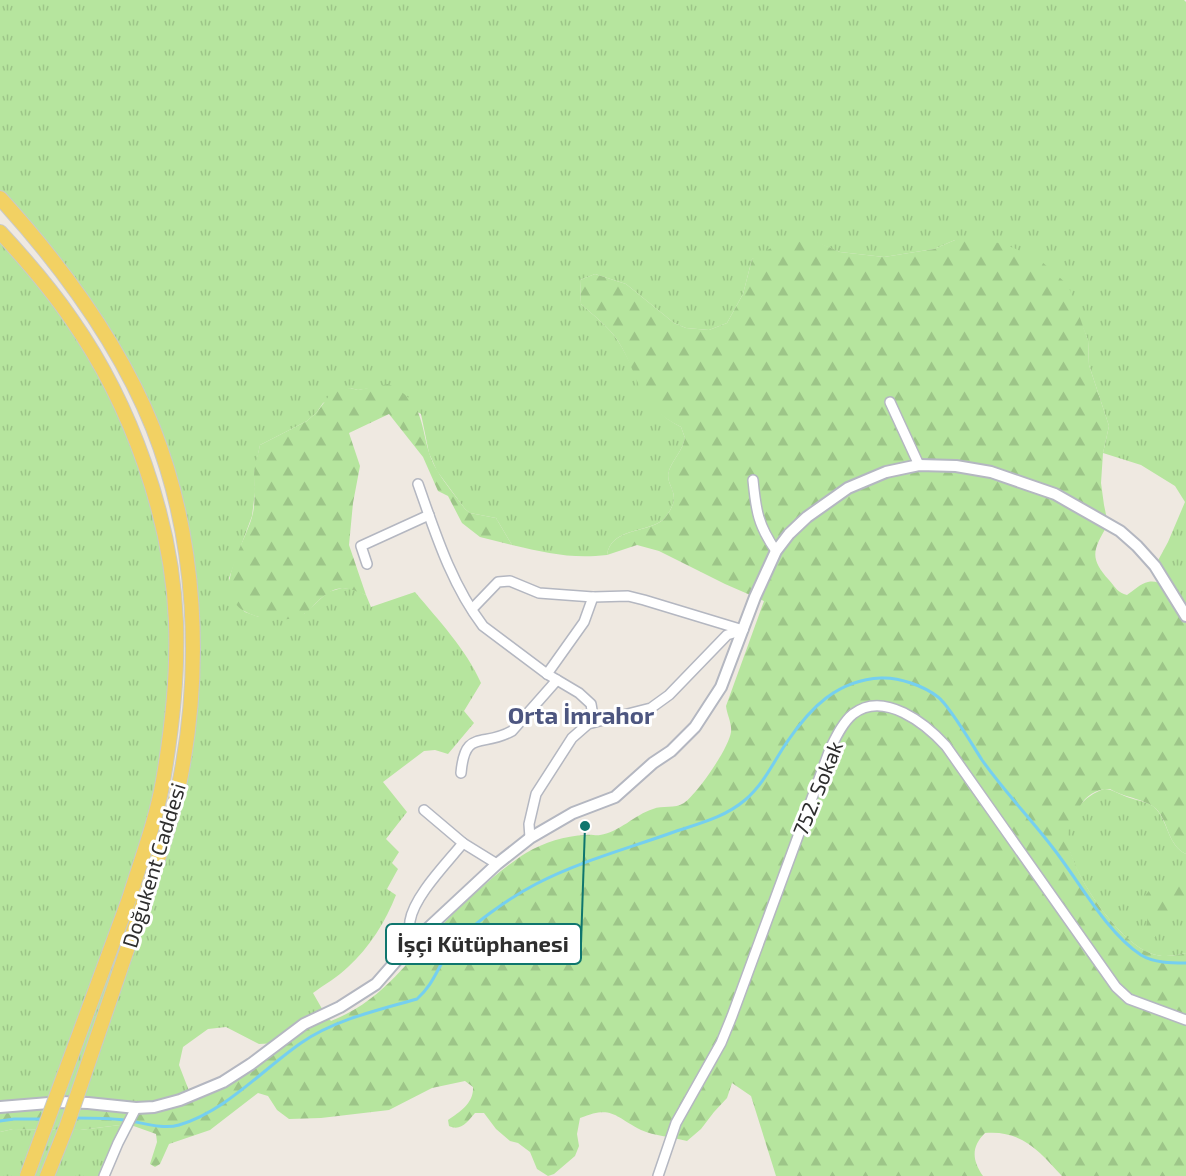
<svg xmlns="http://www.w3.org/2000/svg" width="1186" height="1176" font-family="'Exo 2',sans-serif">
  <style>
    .grass { fill: url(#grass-tufts) }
    .forest { fill: url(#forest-firs) }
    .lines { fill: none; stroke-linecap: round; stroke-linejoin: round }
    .stream { stroke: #75cff0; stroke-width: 3 }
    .minor-casing { stroke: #b4b7c1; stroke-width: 12 }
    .tertiary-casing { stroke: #b4b7c1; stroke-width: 14 }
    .primary-casing { stroke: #c9c9c9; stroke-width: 16 }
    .minor { stroke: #fff; stroke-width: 9 }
    .tertiary { stroke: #fff; stroke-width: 10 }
    .primary { stroke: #f2d163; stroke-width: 14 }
    .primary-bridge-casing { stroke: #c9c9c9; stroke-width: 16; stroke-linecap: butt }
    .primary-bridge { stroke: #f2d163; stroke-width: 14 }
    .labels { text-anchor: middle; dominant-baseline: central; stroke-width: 6; stroke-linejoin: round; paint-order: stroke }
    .street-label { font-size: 21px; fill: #2e2e2e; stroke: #fff }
    .quarter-label { font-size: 24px; font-weight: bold; fill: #4d5680; stroke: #fff }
    .leader { fill: none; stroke: #0f766e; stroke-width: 2 }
    .callout-dot { fill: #0f766e; stroke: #fff; stroke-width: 2 }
    .callout { fill: #fff; stroke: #0f766e; stroke-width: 2 }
    .callout-label { font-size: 22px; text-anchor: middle; font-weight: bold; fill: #2e2e2e }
  </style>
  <defs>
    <pattern id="grass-tufts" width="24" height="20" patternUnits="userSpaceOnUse" patternTransform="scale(1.5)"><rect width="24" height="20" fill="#b6e59e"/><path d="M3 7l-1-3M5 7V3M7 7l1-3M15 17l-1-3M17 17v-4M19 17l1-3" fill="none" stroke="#9dc588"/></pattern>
    <pattern id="forest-firs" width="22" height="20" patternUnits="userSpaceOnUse" patternTransform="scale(1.5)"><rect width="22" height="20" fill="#b6e59e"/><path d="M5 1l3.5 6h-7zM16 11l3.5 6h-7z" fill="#9dc588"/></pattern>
  </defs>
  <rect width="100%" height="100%" fill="#efe9e1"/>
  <g class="grass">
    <path d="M0 0H1184L1186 2V616L1155 566 1168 542 1185 502 1175 486 1141 465 1103 453 1109 426 1089 365 1088 340 1077 313 955 240 934 249 884 257 840 252 813 241 752 259 743 294 727 323 709 330 686 328 674 323 626 284 595 274 580 280 581 304C593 315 609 327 618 341 640 375 641 407 681 427L685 438C682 451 675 457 670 468 662 485 683 491 669 512 668 514 665 518 663 520 645 533 611 528 607 555 571 559 547 553 512 545L496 518 470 513 465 509 437 471 429 453 421 414 371 388 358 390 350 388 323 403 317 412 307 421 260 445 254 474 255 492 252 516 229 578 237 604 245 612 259 617 304 614 328 592 342 588 354 589 366 595 371 607 415 592C439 621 466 649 481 683L464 711 474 723 448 754 435 750 424 751 383 782 407 812 386 839 399 852 392 863 398 869 387 889 396 895C386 921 369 948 348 967 338 977 325 984 313 993L325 1014 279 1043 259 1044 226 1027 208 1029 183 1047 179 1065 191 1096 154 1107H0V232L106 378 154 491 176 620 170 731 124 913 137 918 179 786 193 618 171 486 124 368 0 198Z"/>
    <path d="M1104 789C1112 789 1119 794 1127 797 1137 801 1150 801 1157 810 1169 825 1168 845 1186 854V953C1174 956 1162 958 1150 953 1118 941 1068 870 1067 836 1067 815 1085 795 1104 789Z"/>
    <polygon points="128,1124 104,1176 0,1176 0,1132 13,1129 80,1130"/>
  </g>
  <g class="forest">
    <path d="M986 239 1014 248 1041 261 1068 285 1088 340 1089 365 1109 426 1103 453 1101 483 1104 505 1108 524C1094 549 1088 557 1109 580 1115 587 1118 593 1127 595 1133 591 1141 583 1148 582 1167 578 1178 603 1186 616V854C1168 845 1169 825 1158 811 1149 799 1124 798 1110 789 1098 788 1086 795 1080 806 1075 817 1068 822 1068 835 1067 869 1118 941 1150 953 1162 958 1174 956 1186 953V1176H1062C1039 1151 1022 1130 985 1133 971 1147 972 1160 983 1176H776L751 1096 732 1083 727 1098 714 1112 701 1129 687 1141C673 1137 654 1136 641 1130 614 1116 612 1105 580 1118L577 1134 579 1146 575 1156 554 1174 548 1176 537 1169 530 1152 518 1143 510 1141 496 1129 484 1113H475C468 1121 461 1132 449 1126L448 1120C460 1112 474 1103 473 1087L465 1081 432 1088 389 1110 321 1118 289 1119 277 1110 268 1096 258 1093 210 1130 169 1144 160 1164 155 1167 150 1164 157 1142 156 1134 128 1124 80 1130 13 1129 0 1132V1107L27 1104 136 1108 202 1092 325 1014 331 1021C384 1000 406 962 443 924 466 901 499 870 526 853 545 842 564 836 586 835 591 834 596 836 600 835 620 832 634 815 653 809 662 805 675 809 684 803 697 794 729 748 731 732 732 723 727 715 726 706L764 601 725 584 659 551 637 545 607 555C611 528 646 533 663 520 665 518 668 514 669 512 683 491 662 485 670 468 675 457 682 451 685 438L681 427C636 405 641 378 618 341 609 327 593 315 581 304L580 280 595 274 626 284 674 323 686 328 709 330 727 323 743 294 752 259 778 244 813 240 840 252 884 257 934 249 955 240Z"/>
    <path d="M388 384C432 405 417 436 437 470 445 484 456 496 465 509L470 513 496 518 512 545 480 537 462 523 448 496 438 491 423 457 389 414 349 433 360 466 353 503 349 545 366 595C344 586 336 584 317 602 313 605 309 612 304 614 291 621 273 621 259 617 203 602 242 551 252 517 256 503 254 490 254 476 254 466 258 455 260 445L307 421 317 412 332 392 350 388 358 390Z"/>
    <path d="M1186 866V903C1173 908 1172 923 1159 928L1155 937 1149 938 1145 934 1149 909 1145 896 1151 888 1175 878Z"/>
  </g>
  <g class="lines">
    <g class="stream">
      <path d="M74 1118C90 1118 108 1118 124 1120 141 1122 162 1130 179 1125 226 1111 262 1070 301 1043 334 1020 378 1010 417 999 435 983 437 967 451 949 468 926 511 897 536 884 578 862 626 849 671 833 697 824 724 818 745 800 764 784 774 761 787 742 810 708 837 680 881 678 899 677 924 686 938 697 949 705 973 746 982 760 1004 791 1030 818 1053 848 1079 881 1106 932 1141 955 1154 963 1171 963 1186 963"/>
      <polyline points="0,1121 14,1119 43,1119"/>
    </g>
    <g class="minor-casing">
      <g id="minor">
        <polyline points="890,402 919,465"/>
        <path d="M753 480C756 511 758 525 776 551"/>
        <path d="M418 484C435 532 451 584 483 626L547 674 579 693 591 704 594 722"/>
        <polyline points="367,564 361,546 429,515"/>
        <polyline points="472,609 498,582 510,581 539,593 593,597 628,596 644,600 743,630"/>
        <polyline points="547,674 584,622 593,597"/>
        <path d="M461 773C465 728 482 748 512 731L557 680"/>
        <polyline points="424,810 463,843 497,864"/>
        <polyline points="530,838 529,824 536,794 572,738 588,724 651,708 669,695 727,635 743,630"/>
        <path d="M410 945C410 938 409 929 410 921 414 896 447 863 463 843"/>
        <polyline points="104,1176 118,1143 136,1108"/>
        <path d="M658 1176 676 1123 721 1043 732 1016 830 749C836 737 843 722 853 714 884 690 926 724 946 746L1116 987 1129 999 1186 1020"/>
      </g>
    </g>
    <g class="tertiary-casing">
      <polyline id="tertiary" points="0,1107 61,1102 88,1103 136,1108 154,1107 180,1100 223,1082 251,1064 304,1024 340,1007 376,984 410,945 497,864 530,838 573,813 615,797 653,763 671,751 695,727 721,687 755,597 776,551 789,534 807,517 848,488 886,472 919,465 956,466 991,472 1055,494 1120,531 1137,546 1155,566 1186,616"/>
    </g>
    <g class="primary-casing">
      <g id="primary">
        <path d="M0 198C61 265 119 343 153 428 197 540 203 668 179 785 171 825 156 864 143 903"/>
        <path d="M0 232C25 259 51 289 72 320 131 404 172 519 176 622 178 675 172 729 163 781 156 821 141 860 129 899"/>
      </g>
    </g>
    <use href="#minor" class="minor"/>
    <use href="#tertiary" class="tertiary"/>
    <use href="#primary" class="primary"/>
    <g class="primary-bridge-casing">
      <g id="primary-bridge">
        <polyline points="27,1176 129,899"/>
        <polyline points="47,1176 66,1128 143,903"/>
      </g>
    </g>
    <use href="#primary-bridge" class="primary-bridge"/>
  </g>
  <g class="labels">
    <g class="street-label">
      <text transform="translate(817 788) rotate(-68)">752. Sokak</text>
      <text transform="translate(153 865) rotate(-73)">Doğukent Caddesi</text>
    </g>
    <g class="quarter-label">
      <text x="581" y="714">Orta İmrahor</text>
    </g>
  </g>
  <path class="leader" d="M585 826L581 944"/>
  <circle class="callout-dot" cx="585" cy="826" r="6"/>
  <rect class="callout" x="386" y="924" width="195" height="40" rx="6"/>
  <g class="callout-label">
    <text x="483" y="952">İşçi Kütüphanesi</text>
  </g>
</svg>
